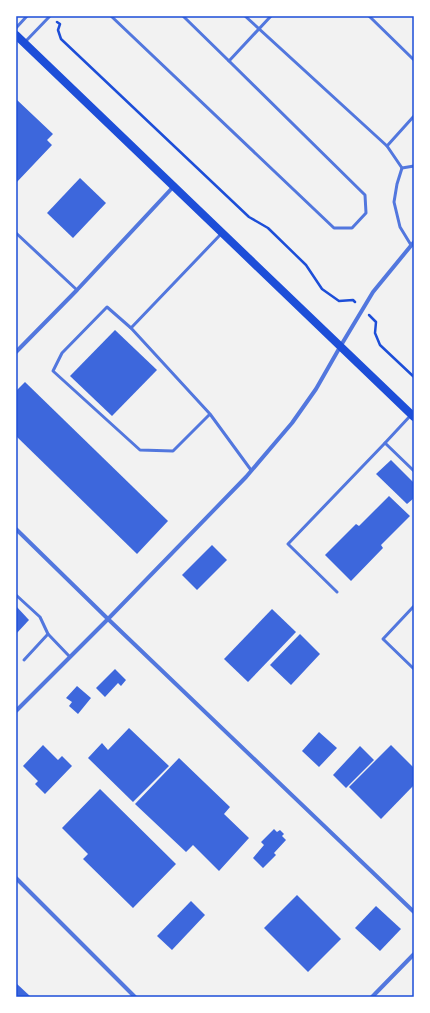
<svg xmlns="http://www.w3.org/2000/svg" width="430" height="1013" font-family="'Libre Baskerville',serif">
  <style>
    .building { fill: #3d67dc }
    .lines { fill: none; stroke-linecap: round; stroke-linejoin: round }
    .path { stroke: #1d4ed8; stroke-width: 2.5 }
    .service { stroke: #5277de; stroke-width: 3 }
    .minor { stroke: #5277de; stroke-width: 4 }
    .secondary { stroke: #1d4ed8; stroke-width: 8 }
    .neatline { fill: none; stroke: #1d4ed8; stroke-width: 1.5 }
  </style>
  <rect width="100%" height="100%" fill="#f2f2f2"/>
  <g class="building">
    <polygon points="16,99 53,134 47,140 52,145 16,183"/>
    <polygon points="80,178 106,203 73,238 47,213"/>
    <polygon points="115,330 157,370 112,416 70,376"/>
    <polygon points="25,382 168,521 137,554 16,436 16,391"/>
    <polygon points="391,460 414,483 414,498 407,504 376,474"/>
    <polygon points="389,496 410,516 381,545 383,548 351,581 325,555 356,524 359,526"/>
    <polygon points="212,545 227,560 197,590 182,575"/>
    <polygon points="16,606 29,620 16,634"/>
    <polygon points="272,609 296,632 248,682 224,659"/>
    <polygon points="300,634 320,654 291,685 270,665"/>
    <polygon points="115,669 126,680 121,686 118,683 105,697 96,688"/>
    <polygon points="77,686 91,698 78,714 69,706 72,702 66,698"/>
    <polygon points="129,728 169,766 133,802 88,758 102,743 108,750"/>
    <polygon points="319,732 337,748 319,767 302,751"/>
    <polygon points="43,745 58,760 62,756 72,766 45,794 35,784 38,781 23,766"/>
    <polygon points="391,745 414,768 414,785 381,819 349,787"/>
    <polygon points="360,746 374,760 346,788 333,775"/>
    <polygon points="179,758 230,807 224,814 249,838 219,871 193,845 186,852 135,804"/>
    <polygon points="100,789 176,864 133,908 83,859 88,854 62,828"/>
    <polygon points="274,829 277,832 280,830 284,834 282,836 286,840 274,853 276,855 263,868 253,858 264,845 261,842"/>
    <polygon points="297,895 341,939 308,972 264,928"/>
    <polygon points="191,901 205,915 172,950 157,936"/>
    <polygon points="376,906 401,929 380,951 355,928"/>
    <polygon points="16,983 31,997 16,997"/>
  </g>
  <g class="lines">
    <g class="path">
      <polyline points="57,22 60,24 58,30 61,39 249,217 268,228 306,265 322,289 339,301 353,300 355,302"/>
      <polyline points="369,315 376,322 375,333 380,345 414,377"/>
    </g>
    <g class="service">
      <polyline points="111,16 334,228 352,228 366,213 365,195 229,61 183,16"/>
      <polyline points="245,16 387,146 414,116"/>
      <polyline points="369,16 414,60"/>
      <polyline points="16,28 27,16"/>
      <polyline points="25,42 50,16"/>
      <polyline points="229,61 271,16"/>
      <polyline points="387,146 402,168 397,184 394,202 400,227 411,245"/>
      <polyline points="402,168 414,166"/>
      <polyline points="16,233 77,290"/>
      <polyline points="131,328 221,234"/>
      <polyline points="210,414 173,451 140,450 53,371 62,353 107,307 131,328 210,414 251,470"/>
      <polyline points="411,415 385,443 414,471"/>
      <polyline points="337,592 288,544 385,443"/>
      <polyline points="16,595 40,617 48,634"/>
      <polyline points="414,606 383,639 414,669"/>
      <polyline points="24,660 48,634 70,657"/>
    </g>
    <g class="minor">
      <polyline points="16,352 77,290 174,186"/>
      <polyline points="16,529 108,619 414,912"/>
      <polyline points="16,711 108,619 246,477 292,423 316,389 340,347 373,292 414,242"/>
      <polyline points="16,878 135,997"/>
      <polyline points="372,997 414,954"/>
    </g>
    <polyline class="secondary" points="16,35 414,417"/>
  </g>
  <rect width="430" height="1013" fill="none" stroke="#ffffff" stroke-width="34"/>
  <rect x="17" y="17" width="396" height="979" class="neatline"/>
</svg>
